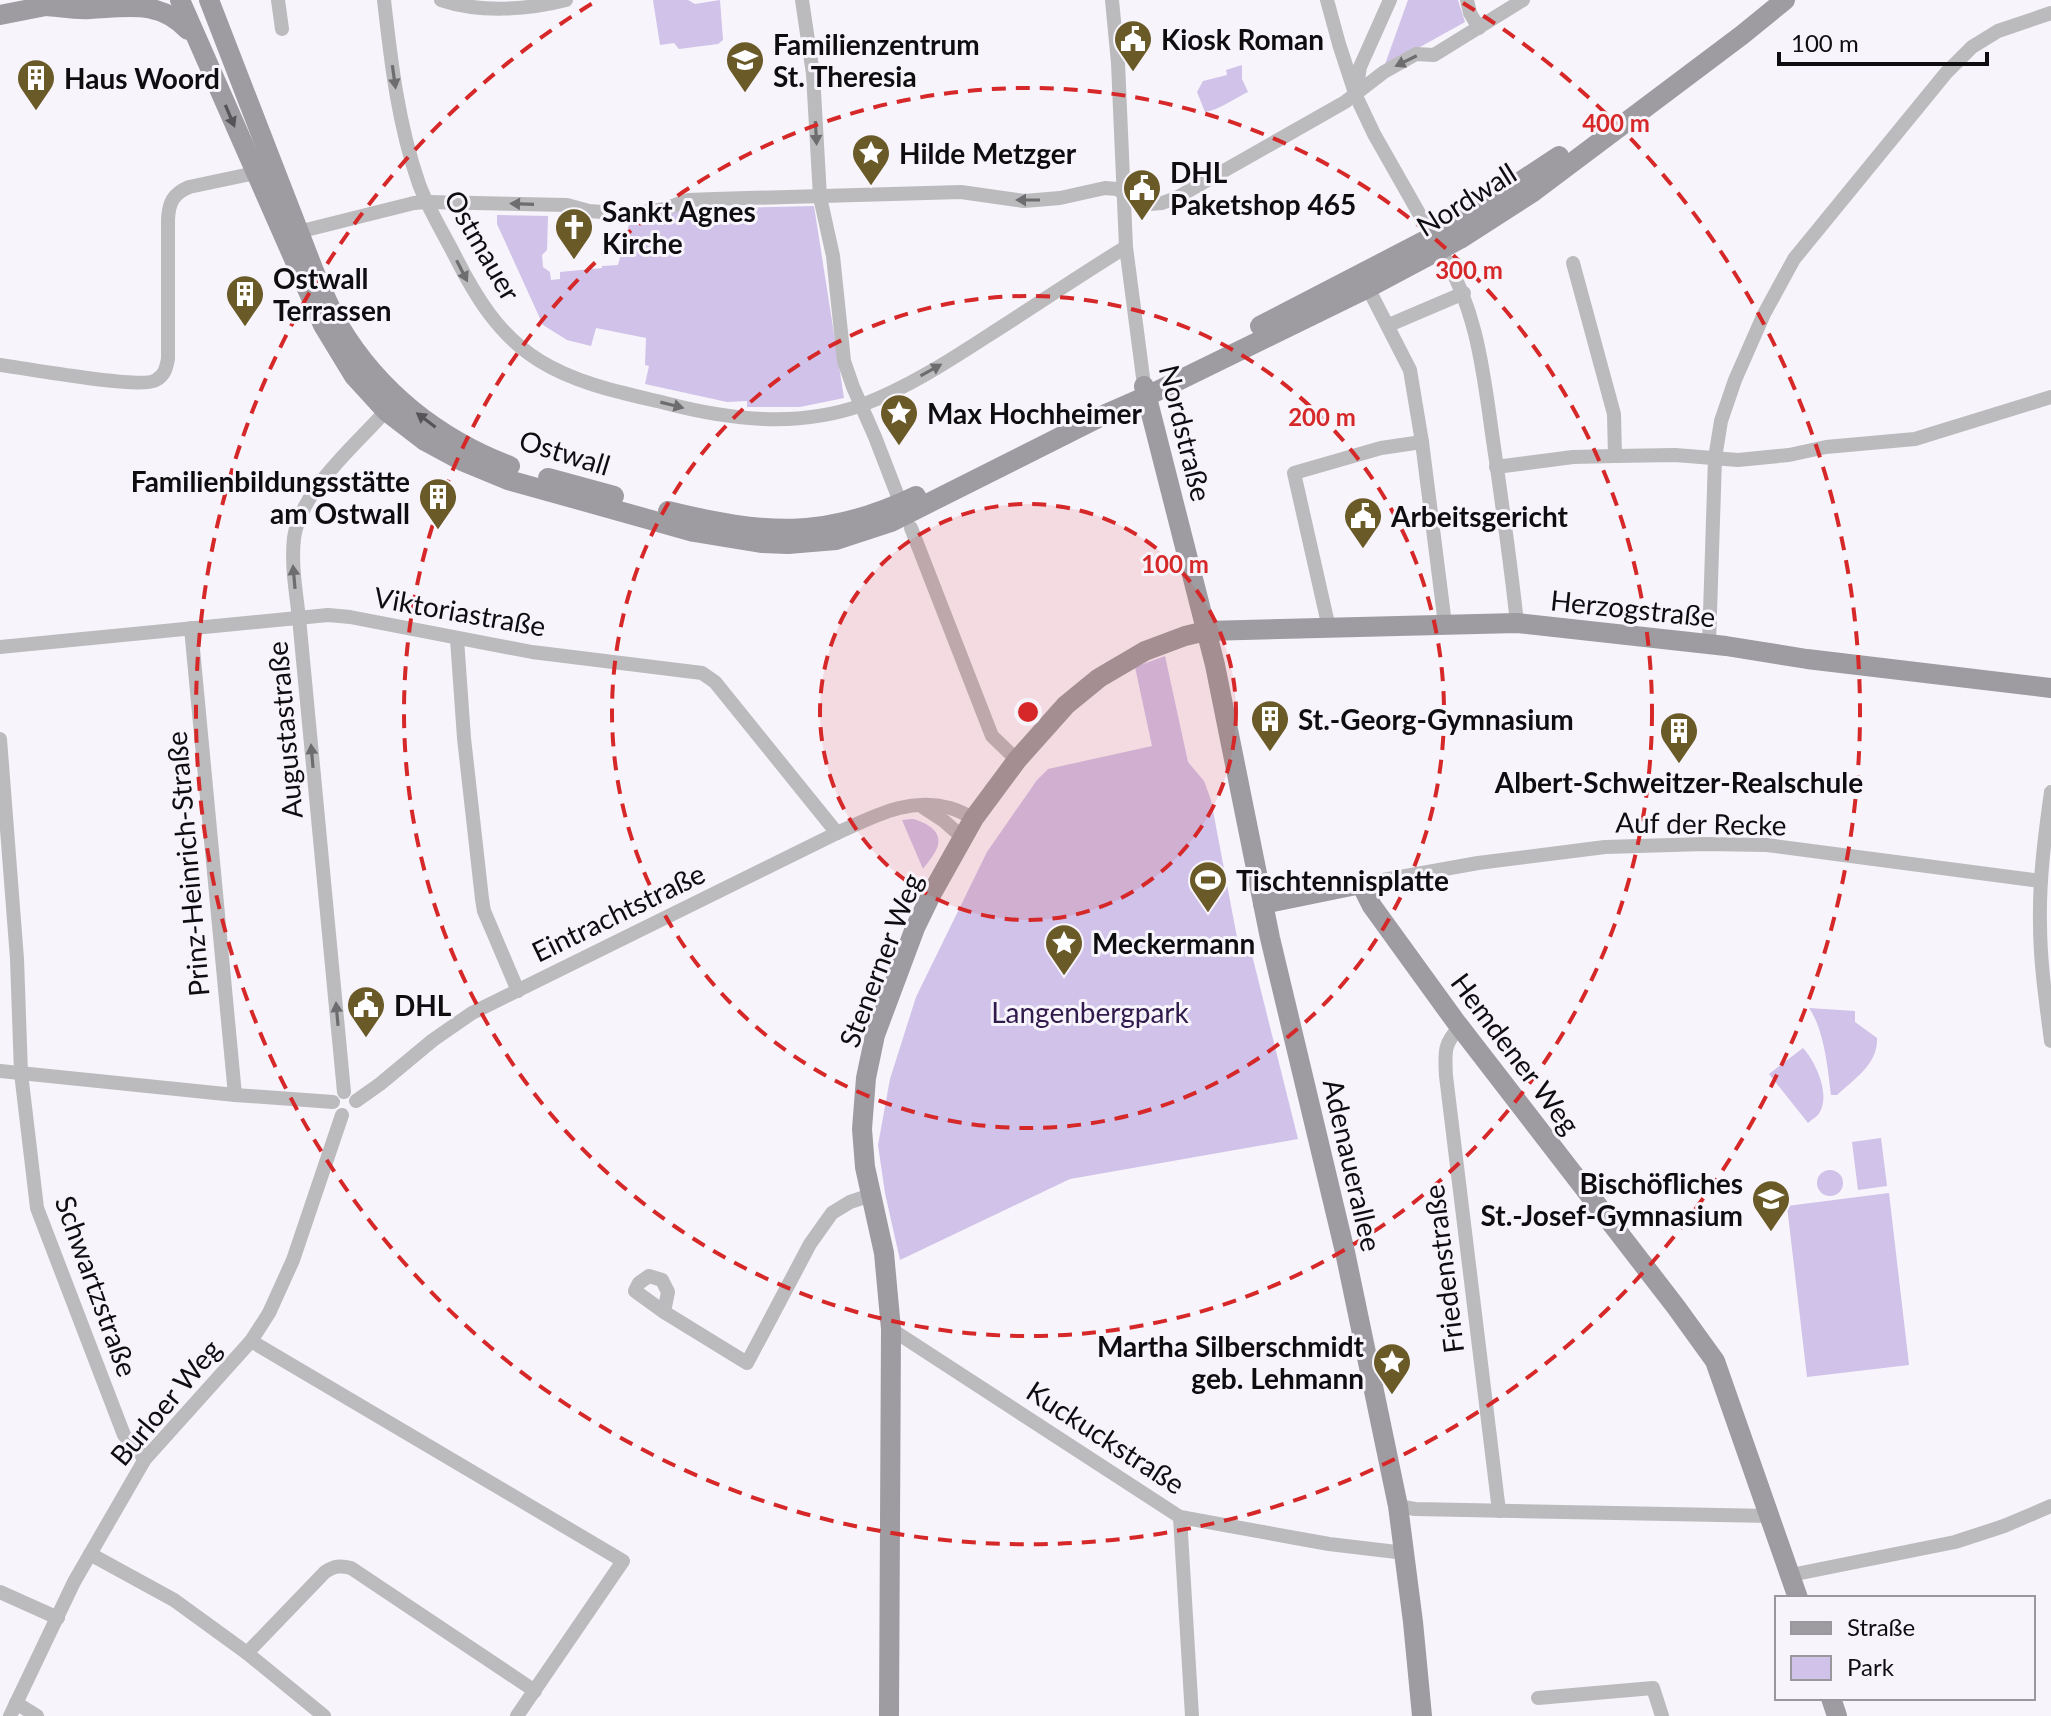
<svg xmlns="http://www.w3.org/2000/svg" width="2051" height="1716" font-family="Lato,sans-serif">
  <style>
    .green { fill: #d0c2e8 }
    .lines { fill: none; stroke-linecap: round; stroke-linejoin: round }
    .street { stroke: #bbbabd; stroke-width: 14 }
    .secondary { stroke: #9e9ca1; stroke-width: 20 }
    .oneway { fill: #6d6c6f }
    .oneway2 { fill: #565458 }
    .ring { fill: none; stroke: #d62828; stroke-width: 4; stroke-dasharray: 14 10 }
    .labels { text-anchor: middle; dominant-baseline: central; stroke-width: 6; stroke-linejoin: round; paint-order: stroke }
    .poi-label { font-size: 28px; font-weight: bold; fill: #0e0d10; stroke: #f7f4fb; text-anchor: start }
    .street-label { font-size: 28px; fill: #0e0d10; stroke: #f7f4fb }
    .park-label { font-size: 28px; fill: #311b4c; stroke: #f7f4fb }
    .centre { fill: #d62828; stroke: #f7f4fb; stroke-width: 4 }
    .ring-label { font-size: 24px; text-anchor: middle; font-weight: bold; fill: #d62828; stroke: #f7f4fb; stroke-width: 6; stroke-linejoin: round; paint-order: stroke }
  </style>
  <rect width="100%" height="100%" fill="#f7f4fb"/>
  <g class="green">
    <polygon points="653,0 688,0 695,4 720,0 723,40 718,44 679,49 674,43 660,45"/>
    <polygon points="1408,0 1458,0 1465,22 1384,67"/>
    <path d="M1242 65V79L1248 92C1235 98 1219 110 1205 112L1197 92 1203 81 1227 75 1226 70Z"/>
    <polygon points="814,206 844,398 800,407 747,407 747,401 727,402 645,384 649,366 645,365 646,338 596,328 591,346 567,340 543,325 497,224 497,215 548,216 547,250 542,255 543,267 550,272 551,280 560,279 560,272 602,268 602,266 618,265 631,217 681,209"/>
    <polygon points="1165,656 1188,762 1204,781 1211,800 1239,948 1250,947 1298,1139 1070,1179 900,1260 885,1193 878,1145 890,1079 916,997 987,852 1037,780 1048,769 1152,746 1135,667"/>
    <path d="M913 819C924 822 942 830 938 845 936 853 928 862 923 869L902 820Z"/>
    <path d="M1809 1008 1855 1011V1022L1877 1038C1878 1064 1855 1078 1837 1095H1831C1828 1069 1824 1029 1809 1008Z"/>
    <path d="M1803 1048C1816 1062 1832 1097 1818 1115 1817 1116 1809 1122 1808 1123L1769 1074Z"/>
    <polygon points="1881,1138 1887,1186 1858,1190 1852,1142"/>
    <circle cx="1830" cy="1183" r="13"/>
    <polygon points="1889,1193 1909,1365 1807,1377 1787,1206"/>
  </g>
  <g class="lines">
    <g class="street">
      <polyline points="278,0 282,29"/>
      <path d="M384 0C391 62 398 124 419 184 428 208 442 231 454 254 475 296 499 336 540 361 577 384 623 393 665 403 730 420 798 428 862 405 907 388 949 361 989 335 1035 306 1080 275 1126 247"/>
      <path d="M441 0C480 13 527 10 566 0"/>
      <polyline points="802,0 813,74 820,197 833,256 844,361 853,387 875,437 904,512"/>
      <polyline points="1112,0 1118,63 1126,247 1144,385"/>
      <polyline points="1327,0 1339,44 1356,96 1374,134 1433,238"/>
      <polyline points="1467,0 1470,13 1479,28"/>
      <polyline points="1356,91 1360,67 1390,0"/>
      <polyline points="298,232 414,203 427,202 567,205 589,211 629,214 665,209 688,200 715,199 961,192 1024,201 1060,198 1105,188 1117,189 1140,203 1150,204 1162,203 1176,198 1345,102 1384,72 1416,54 1434,55 1523,0"/>
      <path d="M1440 250C1480 312 1484 382 1495 454 1503 510 1511 567 1517 623"/>
      <polyline points="1573,263 1614,414 1615,456"/>
      <polyline points="1368,288 1410,370 1422,442 1445,624"/>
      <polyline points="1389,325 1464,293"/>
      <path d="M0 365C25 368 141 390 156 380 165 375 166 368 168 359V219C169 202 173 194 189 187L255 173"/>
      <polyline points="1496,467 1573,457 1615,456 1675,455 1738,460 1789,455 1826,447 1915,439 2051,397"/>
      <polyline points="911,528 992,736 1017,760"/>
      <polyline points="191,628 235,1095"/>
      <polyline points="1329,628 1294,473 1381,448 1422,442"/>
      <polyline points="457,639 464,738 482,899 484,911 518,991"/>
      <polyline points="1709,644 1715,458 1721,421 1735,380 1764,314 1794,259 1946,73 1972,47 1998,31 2051,13"/>
      <polyline points="0,647 328,615 350,617 532,652 702,673 715,682 837,833"/>
      <polyline points="0,739 17,959 21,1073 37,1208 124,1435 145,1459"/>
      <path d="M2051 792C2045 835 2039 879 2040 923 2040 962 2046 1002 2051 1041"/>
      <polyline points="924,808 944,821 962,837"/>
      <polyline points="1361,884 1478,863 1605,847 1705,844 1767,845 2041,881"/>
      <path d="M1460 1027C1443 1044 1445 1053 1446 1076L1499 1511"/>
      <polyline points="0,1071 235,1095 333,1102"/>
      <path d="M344 1092 299 618C296 592 291 565 294 538 301 488 360 442 391 405"/>
      <path d="M356 1101 380 1084 433 1040 472 1013 837 833C875 816 907 797 950 808 958 810 966 815 974 818"/>
      <polyline points="664,1312 635,1291 639,1283 649,1276 662,1280 668,1292 664,1312 747,1363 810,1244 832,1213 850,1202 871,1195"/>
      <polyline points="891,1329 1180,1517 1329,1544 1405,1553"/>
      <polyline points="251,1341 623,1561 517,1716"/>
      <polyline points="1398,1506 1415,1509 1771,1516"/>
      <polyline points="1180,1517 1192,1716"/>
      <polyline points="90,1554 174,1600 247,1653 324,1716"/>
      <polyline points="1791,1575 1955,1542 2004,1526 2051,1506"/>
      <polyline points="0,1592 58,1618"/>
      <path d="M247 1653 325 1572C334 1566 340 1565 351 1568L535 1691"/>
      <polyline points="1538,1698 1653,1688 1662,1716"/>
      <polyline points="16,1703 37,1716"/>
      <polyline points="10,1716 74,1582 145,1459 251,1341 269,1313 293,1260 342,1115"/>
    </g>
    <g class="secondary">
      <polyline points="180,0 323,325 354,376 386,411 425,441 462,461 508,480 694,532 761,543 788,544 836,540 891,522 1106,414 1147,396 1368,288 1460,239 1533,192 1742,35 1785,0"/>
      <path d="M209 0 314 271C322 289 330 309 340 327 379 392 439 439 510 466"/>
      <path d="M46 6C60 7 75 10 90 9 130 7 159 0 188 30"/>
      <polyline points="0,15 56,4"/>
      <polyline points="1260,326 1453,226 1559,156"/>
      <polyline points="1144,386 1215,665 1270,938 1345,1252 1398,1506 1413,1622 1422,1716"/>
      <polyline points="548,478 614,496"/>
      <path d="M668 511C763 534 825 540 916 496"/>
      <polyline points="1263,904 1361,884 1372,906 1456,1022 1676,1307 1715,1361 1798,1598"/>
      <polyline points="1831,1698 1837,1716"/>
      <polyline points="889,1716 891,1329 884,1253 865,1167 862,1129 866,1078 875,1035 915,928 932,893 974,818 1017,760 1066,705 1099,678 1145,651 1185,636 1206,631 1517,623 1726,646 1807,659 2051,688"/>
    </g>
  </g>
  <defs><path id="oneway-solid" d="M-6-.8H1V-3.2L6.5 0L1 3.2V.8H-6Z" transform="scale(2)"/></defs>
  <g class="oneway">
    <use href="#oneway-solid" transform="translate(1406 61) rotate(154)"/>
    <use href="#oneway-solid" transform="translate(394 77) rotate(82)"/>
    <use href="#oneway-solid" transform="translate(816 133) rotate(87)"/>
    <use href="#oneway-solid" transform="translate(1028 200) rotate(-180)"/>
    <use href="#oneway-solid" transform="translate(522 204) rotate(-178)"/>
    <use href="#oneway-solid" transform="translate(462 271) rotate(63)"/>
    <use href="#oneway-solid" transform="translate(931 370) rotate(-29)"/>
    <use href="#oneway-solid" transform="translate(672 405) rotate(14)"/>
    <use href="#oneway-solid" transform="translate(294 577) rotate(-95)"/>
    <use href="#oneway-solid" transform="translate(312 756) rotate(-95)"/>
    <use href="#oneway-solid" transform="translate(337 1014) rotate(-95)"/>
  </g>
  <g class="oneway2">
    <use href="#oneway-solid" transform="translate(230 116) rotate(67)"/>
    <use href="#oneway-solid" transform="translate(426 420) rotate(-143)"/>
  </g>
  <circle cx="1028" cy="712" r="208" fill="#d62828" fill-opacity=".12"/>
  <g class="ring">
    <circle cx="1028" cy="712" r="208"/>
    <circle cx="1028" cy="712" r="416"/>
    <circle cx="1028" cy="712" r="624"/>
    <path d="M1463 3A832 832 0 1 1 593 3"/>
  </g>
  <defs>
    <g id="civic-pin" transform="scale(2)"><path d="M0 17L-7.5 6A9.5 9.5 0 1 1 7.5 6Z" fill="#6a5a28" stroke="#f7f4fb"/><path d="M-.6-6.5H3V-4.5H.6V-3L4-1V1h2V6H-6V1h2V-1L-.6-3ZM-1.2 2.5V6h2.4V2.5Z" fill="#fff"/></g>
    <g id="school-pin" transform="scale(2)"><path d="M0 17L-7.5 6A9.5 9.5 0 1 1 7.5 6Z" fill="#6a5a28" stroke="#f7f4fb"/><path d="M0-5L7-2L0 1L-7-2ZM-4 1L0 2.5L4 1V4Q0 6-4 4Z" fill="#fff"/></g>
    <g id="building-pin" transform="scale(2)"><path d="M0 17L-7.5 6A9.5 9.5 0 1 1 7.5 6Z" fill="#6a5a28" stroke="#f7f4fb"/><path d="M-4-6H4V6H1V3H-1V6H-4ZM-2.5-4.3h1.7v1.8h-1.7ZM.8-4.3h1.7v1.8H.8ZM-2.5-1h1.7V.8h-1.7ZM.8-1h1.7V.8H.8Z" fill="#fff"/></g>
    <g id="sight-pin" transform="scale(2)"><path d="M0 17L-7.5 6A9.5 9.5 0 1 1 7.5 6Z" fill="#6a5a28" stroke="#f7f4fb"/><path d="M0-6L1.8-2.2L6-1.7L2.9 1.2L3.7 5.4L0 3.3L-3.7 5.4L-2.9 1.2L-6-1.7L-1.8-2.2Z" fill="#fff"/></g>
    <g id="church-pin" transform="scale(2)"><path d="M0 17L-7.5 6A9.5 9.5 0 1 1 7.5 6Z" fill="#6a5a28" stroke="#f7f4fb"/><path d="M-1.2-6h2.4v3.5h3.3v2.4h-3.3V6h-2.4V-.1h-3.3v-2.4h3.3Z" fill="#fff"/></g>
    <g id="stadium-pin" transform="scale(2)"><path d="M0 17L-7.5 6A9.5 9.5 0 1 1 7.5 6Z" fill="#6a5a28" stroke="#f7f4fb"/><path d="M0-5a6.5 5 0 1 0 0 10a6.5 5 0 1 0 0-10ZM-3.5-1.8h7v3.6h-7Z" fill="#fff"/></g>
  </defs>
  <g fill-rule="evenodd">
    <use href="#civic-pin" x="1133" y="39"/>
    <use href="#school-pin" x="745" y="60"/>
    <use href="#building-pin" x="36" y="78"/>
    <use href="#sight-pin" x="871" y="153"/>
    <use href="#civic-pin" x="1142" y="188"/>
    <use href="#church-pin" x="574" y="227"/>
    <use href="#building-pin" x="245" y="294"/>
    <use href="#sight-pin" x="899" y="413"/>
    <use href="#building-pin" x="438" y="497"/>
    <use href="#civic-pin" x="1363" y="516"/>
    <use href="#building-pin" x="1270" y="719"/>
    <use href="#building-pin" x="1679" y="731"/>
    <use href="#stadium-pin" x="1208" y="880"/>
    <use href="#sight-pin" x="1064" y="943"/>
    <use href="#civic-pin" x="366" y="1005"/>
    <use href="#school-pin" x="1771" y="1199"/>
    <use href="#sight-pin" x="1392" y="1362"/>
  </g>
  <g class="labels">
    <g class="poi-label">
      <text x="1161" y="39">Kiosk Roman</text>
      <text x="773" y="44">Familienzentrum<tspan x="773" dy="32">St. Theresia</tspan></text>
      <text x="64" y="78">Haus Woord</text>
      <text x="899" y="153">Hilde Metzger</text>
      <text x="1170" y="172">DHL<tspan x="1170" dy="32">Paketshop 465</tspan></text>
      <text x="602" y="211">Sankt Agnes<tspan x="602" dy="32">Kirche</tspan></text>
      <text x="273" y="278">Ostwall<tspan x="273" dy="32">Terrassen</tspan></text>
      <text x="927" y="413">Max Hochheimer</text>
      <text x="410" y="481" text-anchor="end">Familienbildungsstätte<tspan x="410" dy="32">am Ostwall</tspan></text>
      <text x="1391" y="516">Arbeitsgericht</text>
      <text x="1298" y="719">St.-Georg-Gymnasium</text>
      <text x="1679" y="782" text-anchor="middle">Albert-Schweitzer-Realschule</text>
      <text x="1236" y="880">Tischtennisplatte</text>
      <text x="1092" y="943">Meckermann</text>
      <text x="394" y="1005">DHL</text>
      <text x="1743" y="1183" text-anchor="end">Bischöfliches<tspan x="1743" dy="32">St.-Josef-Gymnasium</tspan></text>
      <text x="1364" y="1346" text-anchor="end">Martha Silberschmidt<tspan x="1364" dy="32">geb. Lehmann</tspan></text>
    </g>
    <g class="street-label">
      <text transform="translate(1466 199) rotate(-32)">Nordwall</text>
      <text transform="translate(483 245) rotate(60)">Ostmauer</text>
      <text transform="translate(1186 433) rotate(76)">Nordstraße</text>
      <text transform="translate(565 452) rotate(17)">Ostwall</text>
      <text transform="translate(1633 608) rotate(6)">Herzogstraße</text>
      <text transform="translate(460 611) rotate(10)">Viktoriastraße</text>
      <text transform="translate(284 730) rotate(-95)">Augustastraße</text>
      <text transform="translate(1701 823) rotate(1)">Auf der Recke</text>
      <text transform="translate(187 864) rotate(-95)">Prinz-Heinrich-Straße</text>
      <text transform="translate(618 912) rotate(-26)">Eintrachtstraße</text>
      <text transform="translate(880 960) rotate(-69)">Stenerner Weg</text>
      <text transform="translate(1516 1053) rotate(53)">Hemdener Weg</text>
      <text transform="translate(1353 1165) rotate(77)">Adenauerallee</text>
      <text transform="translate(1443 1269) rotate(-97)">Friedenstraße</text>
      <text transform="translate(97 1286) rotate(70)">Schwartzstraße</text>
      <text transform="translate(165 1402) rotate(-50)">Burloer Weg</text>
      <text transform="translate(1106 1437) rotate(33)">Kuckuckstraße</text>
    </g>
    <g class="park-label">
      <text x="1090" y="1012">Langenbergpark</text>
    </g>
  </g>
  <circle cx="1028" cy="712" r="12" class="centre"/>
  <g class="ring-label">
    <text x="1616" y="132">400 m</text>
    <text x="1469" y="279">300 m</text>
    <text x="1322" y="426">200 m</text>
    <text x="1175" y="573">100 m</text>
  </g>
  <rect x="1775" y="1596" width="260" height="104" fill="#f7f4fb" stroke="#9a989d" stroke-width="2"/>
  <rect x="1791" y="1622" width="40" height="12" fill="#9e9ca1" stroke="#9a989d" stroke-width="2"/>
  <text x="1847" y="1636" font-size="24" fill="#0e0d10">Straße</text>
  <rect x="1791" y="1656" width="40" height="24" fill="#d0c2e8" stroke="#9a989d" stroke-width="2"/>
  <text x="1847" y="1676" font-size="24" fill="#0e0d10">Park</text>
  <path d="M1779 52v12h208v-12" fill="none" stroke="#0e0d10" stroke-width="4"/>
  <text x="1791" y="52" font-size="24" fill="#0e0d10" stroke="#f7f4fb" stroke-width="6" paint-order="stroke">100 m</text>
</svg>
